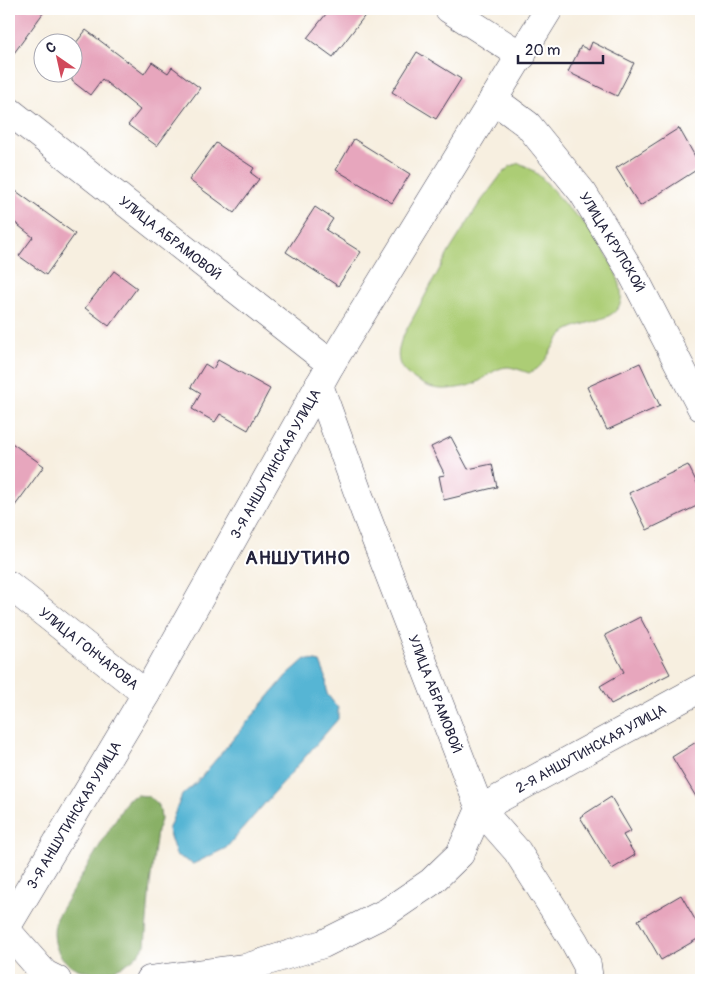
<svg xmlns="http://www.w3.org/2000/svg" width="710" height="989" font-family="Pangolin,sans-serif">
  <style>
    .green { fill: #accd75; stroke: #677858 }
    .forest { fill: #89b066; stroke: #566950 }
    .water { fill: #56b5d4; stroke: #3c6c88 }
    .building { fill: #e7a6bd }
    .lines { fill: none; stroke-linecap: round; stroke-linejoin: round }
    .minor-casing { stroke: #424154; stroke-width: 29 }
    .tertiary-casing { stroke: #424154; stroke-width: 29 }
    .minor { stroke: #fff; stroke-width: 28 }
    .tertiary { stroke: #fff; stroke-width: 28 }
    .labels { text-anchor: middle; dominant-baseline: central; stroke-width: 4; stroke-linejoin: round; paint-order: stroke }
    .street-label { font-size: 14px; fill: #22223b; stroke: #fff }
    .district-label { font-size: 19px; font-weight: bold; letter-spacing: 1px; fill: #22223b; stroke: #fff }
  </style>
  <rect width="100%" height="100%" fill="#fff"/>
  <filter id="ink" filterUnits="userSpaceOnUse"><feTurbulence type="fractalNoise" baseFrequency=".02" numOctaves="2"/><feDisplacementMap in="SourceGraphic" scale="10" xChannelSelector="R" yChannelSelector="G"/><feConvolveMatrix kernelMatrix="1 2 1 2 8 2 1 2 1" color-interpolation-filters="sRGB"/></filter>
  <filter id="wash" filterUnits="userSpaceOnUse"><feTurbulence type="fractalNoise" baseFrequency=".0096" numOctaves="4" result="noise"/><feDisplacementMap in="SourceGraphic" scale="20" xChannelSelector="R" yChannelSelector="G"/><feGaussianBlur stdDeviation="1.12" result="paint"/><feColorMatrix in="noise" values="0 0 0 0 0 0 0 0 0 0 0 0 0 0 0 0 0 1.4 0 .05"/><feComposite in="paint" operator="in"/></filter>
  <g filter="url(#wash)">
    <rect width="100%" height="100%" fill="#f7efe0"/>
    <path class="green" d="M519 163C542 172 553 192 569 209 575 214 581 219 586 225 599 241 628 283 620 304 613 323 578 321 564 333 553 342 549 359 539 367 537 370 532 371 529 373 523 371 513 367 507 367 494 368 486 378 476 383 470 386 463 387 457 388 436 391 427 388 410 376 395 366 397 352 402 338L450 250 479 204 501 175 509 167Z"/>
    <path class="forest" d="M137 795 147 796 155 801 160 809 161 820 157 831 150 884 145 945C119 989 41 980 56 918L128 799Z"/>
    <polygon class="water" points="305,659 320,662 326,677 327,694 338,708 338,719 226,848 193,864 176,855 168,830 182,795 197,782 286,676"/>
    <g id="blocks">
      <g class="building">
        <polygon points="9,9 46,9 9,60"/>
        <polygon points="330,9 370,9 333,57 307,38"/>
        <polygon points="86,30 144,74 152,62 168,73 172,67 200,88 157,146 128,125 140,110 102,79 90,95 72,81 72,48"/>
        <polygon points="592,42 634,63 617,96 568,72 581,46 589,50"/>
        <polygon points="417,52 461,79 436,119 392,92"/>
        <polygon points="679,128 701,167 640,206 616,168"/>
        <polygon points="354,139 410,174 392,203 336,170"/>
        <polygon points="216,143 254,168 251,173 259,179 234,213 189,180"/>
        <polygon points="9,186 75,234 46,275 19,256 33,237 9,218"/>
        <polygon points="315,207 333,219 326,230 361,252 338,286 286,252"/>
        <polygon points="114,271 137,288 109,326 85,308"/>
        <polygon points="218,360 270,389 248,430 220,414 215,422 192,409 201,393 191,387 205,364 213,369"/>
        <polygon points="640,363 660,406 607,430 587,387"/>
        <polygon points="451,437 468,469 492,464 497,487 444,500 439,476 445,475 431,447"/>
        <polygon points="9,441 44,466 9,514"/>
        <polygon points="688,465 701,491 701,504 647,530 629,493"/>
        <polygon points="640,617 670,674 611,704 600,686 624,672 605,635"/>
        <polygon points="701,739 701,805 672,757"/>
        <polygon points="611,797 631,831 623,835 635,855 612,869 580,817"/>
        <polygon points="681,895 701,930 701,937 661,960 638,920"/>
      </g>
    </g>
  </g>
  <g filter="url(#ink)">
    <use href="#blocks" fill-opacity="0" stroke="#424154" stroke-width="1"/>
    <g class="lines">
      <g class="minor-casing">
        <g id="minor">
          <polyline points="449,9 522,56"/>
          <path id="s1" d="M493 99 528 125 583 193 633 275 701 407"/>
          <path id="s2" d="M9 111 331 364"/>
          <path id="s3" d="M319 385 365 512 480 809 517 851 574 941 587 965 589 980"/>
          <path id="s4" d="M9 585 146 694"/>
          <polyline points="9,933 45,974 57,980"/>
          <path id="s5" d="M150 980 245 968 323 944 387 912 431 882 460 854 480 809 701 688"/>
        </g>
      </g>
      <g class="tertiary-casing">
        <g id="tertiary">
          <path id="s6" d="M9 923 146 694 331 364 549 9"/>
        </g>
      </g>
      <use href="#minor" class="minor"/>
      <use href="#tertiary" class="tertiary"/>
    </g>
  </g>
  <g class="labels">
    <g class="street-label">
      <text stroke="none"><textPath href="#s2" startOffset="205">УЛИЦА АБРАМОВОЙ</textPath></text>
      <text stroke="none"><textPath href="#s1" startOffset="188">УЛИЦА КРУПСКОЙ</textPath></text>
      <text stroke="none"><textPath href="#s6" startOffset="531">3-Я АНШУТИНСКАЯ УЛИЦА</textPath></text>
      <text stroke="none"><textPath href="#s4" startOffset="102">УЛИЦА ГОНЧАРОВА</textPath></text>
      <text stroke="none"><textPath href="#s3" startOffset="330">УЛИЦА АБРАМОВОЙ</textPath></text>
      <text stroke="none"><textPath href="#s5" startOffset="518">2-Я АНШУТИНСКАЯ УЛИЦА</textPath></text>
      <text stroke="none"><textPath href="#s6" startOffset="126">3-Я АНШУТИНСКАЯ УЛИЦА</textPath></text>
    </g>
    <g class="district-label">
      <text x="298" y="558">АНШУТИНО</text>
    </g>
  </g>
  <rect width="710" height="989" fill="none" stroke="#fff" stroke-width="30"/>
  <g transform="translate(58 58) rotate(326)"><circle r="24" fill="#ffffff" stroke="#a7a7b1"/>
  <path d="M0-4L9 19L0 12L-9 19Z" fill="#d1495b"/>
  <text y="-8" font-size="14" font-weight="bold" text-anchor="middle" fill="#22223b">С</text>
  </g>
  <path d="M518 55v8h85v-8" fill="none" stroke="#22223b" stroke-width="2.5"/>
  <text x="525" y="55" font-size="15" fill="#22223b" stroke="#ffffff" stroke-width="4" paint-order="stroke">20 m</text>
</svg>
